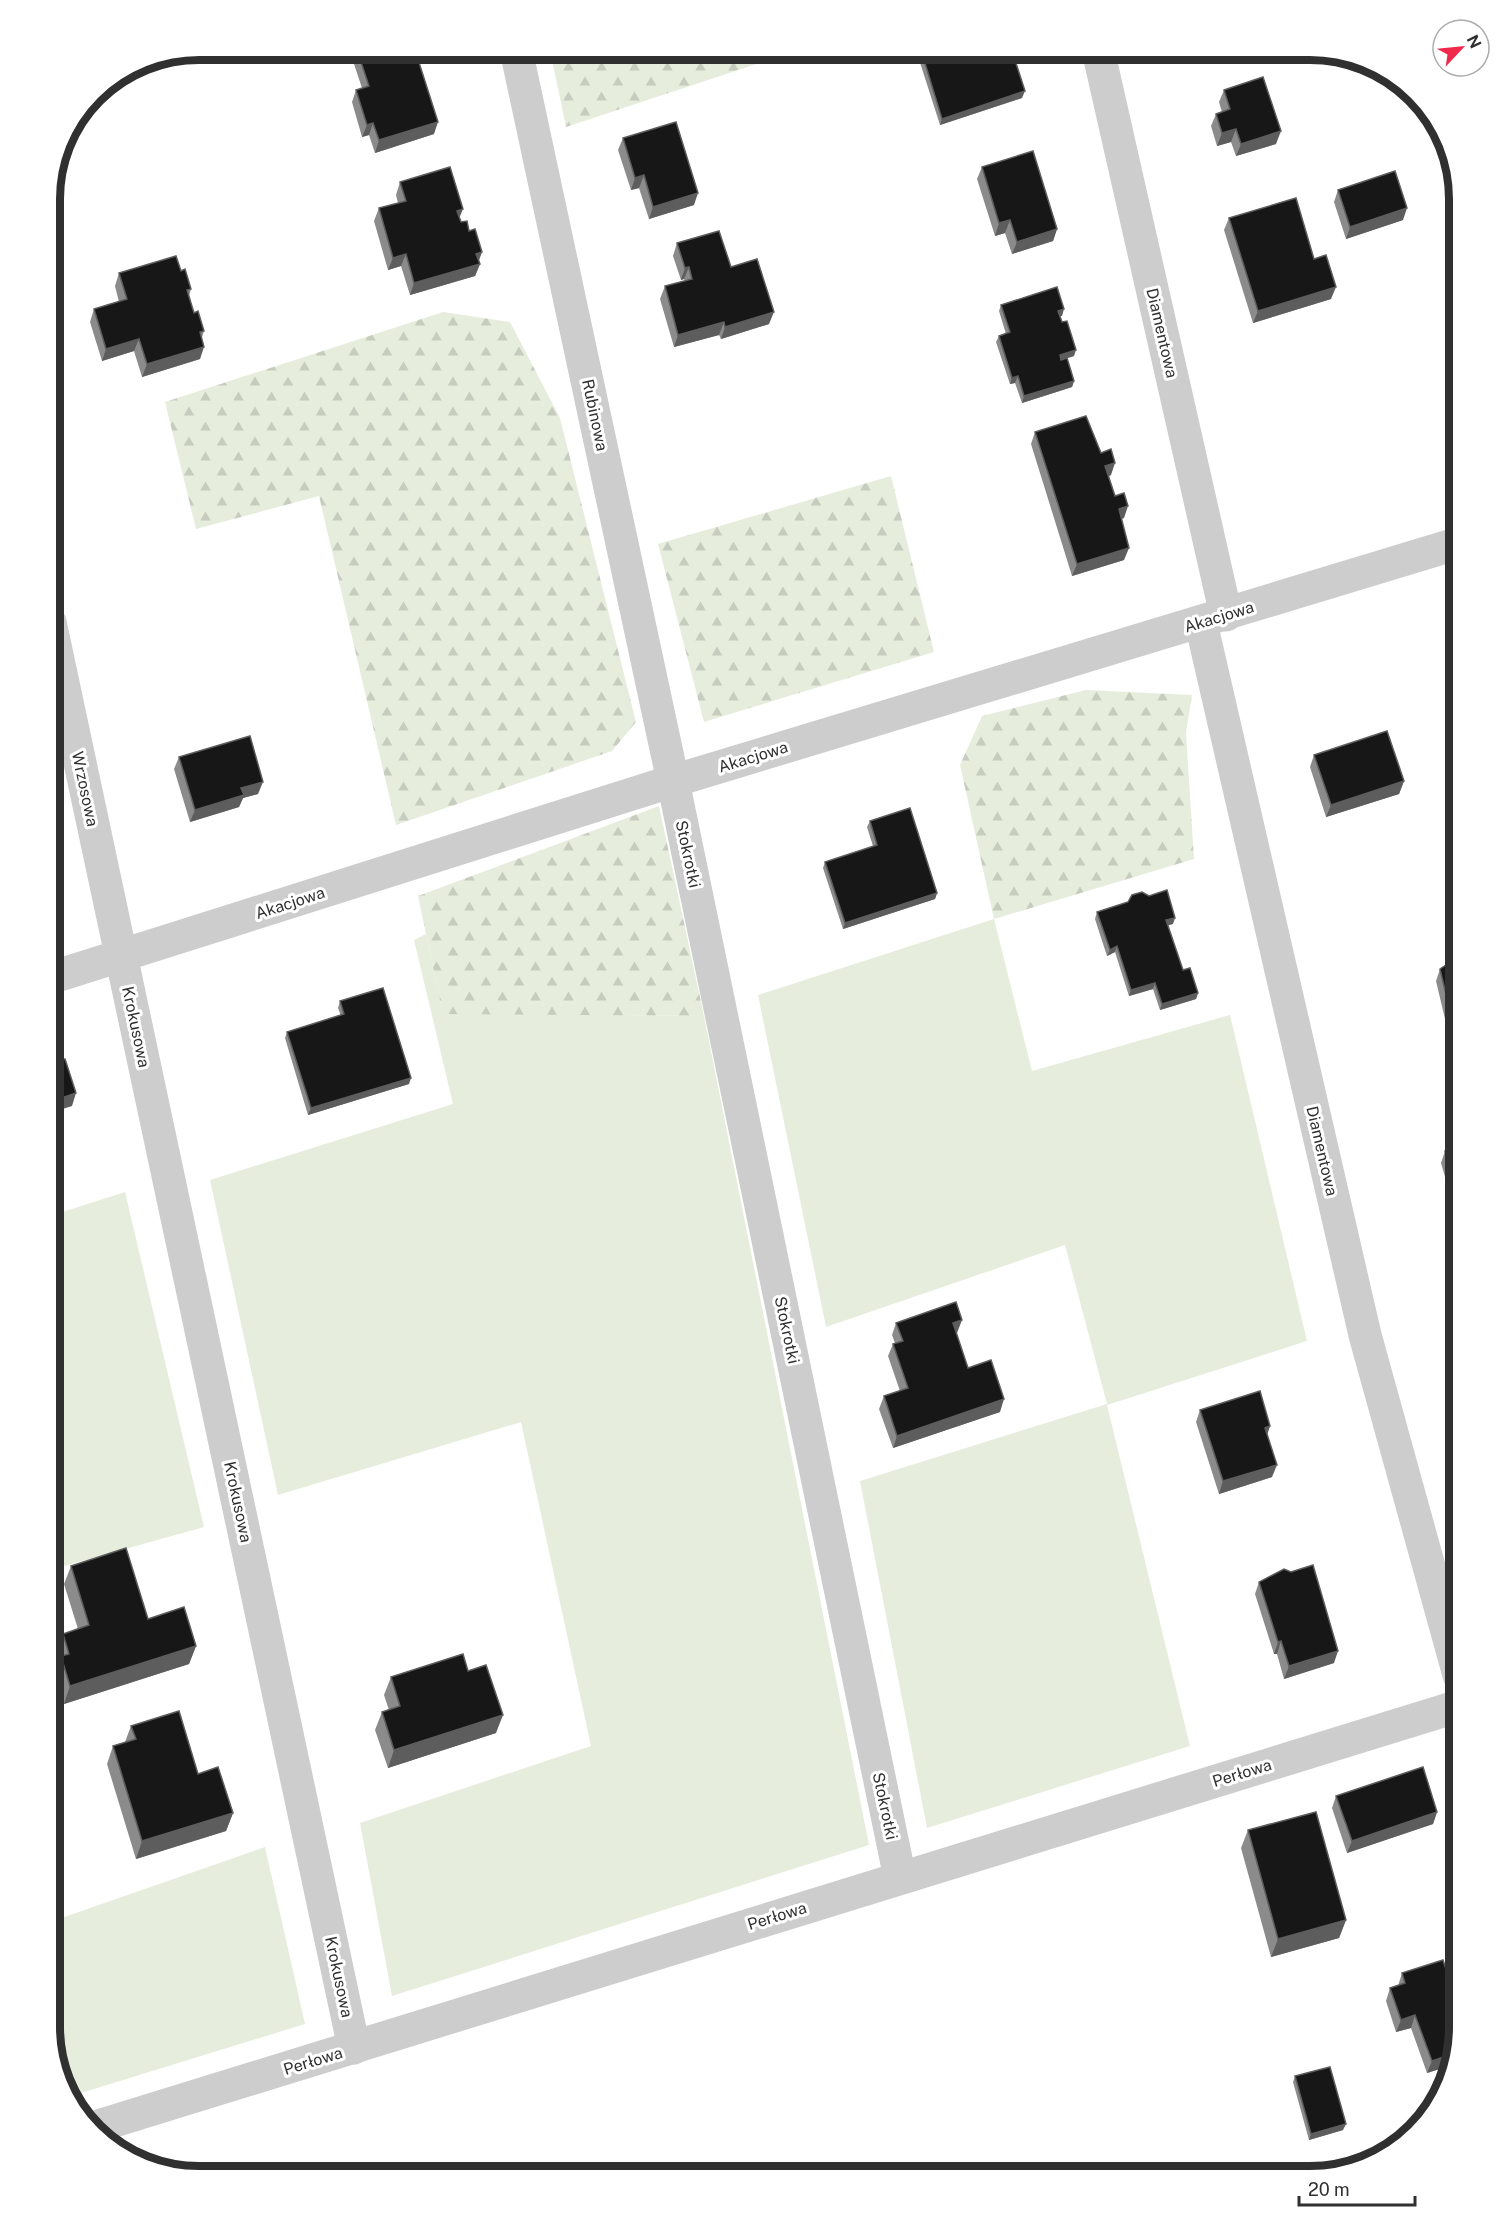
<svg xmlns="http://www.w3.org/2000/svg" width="1509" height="2226" font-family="'Public Sans',sans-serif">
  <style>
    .green { fill: #e7eddd }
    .forest { fill: url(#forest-firs) }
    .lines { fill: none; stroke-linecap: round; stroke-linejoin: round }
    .minor { stroke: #cdcdcd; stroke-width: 33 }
    .wall { fill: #8b8b8b }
    .shaded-wall { fill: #5d5d5d }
    .building { fill: #171717; stroke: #5d5d5d; stroke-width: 1.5 }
    .labels { text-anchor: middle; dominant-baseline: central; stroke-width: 6; stroke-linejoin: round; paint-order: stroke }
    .street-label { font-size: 16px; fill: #303030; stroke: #fff }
    .rim { fill: none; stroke: #303030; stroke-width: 8 }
  </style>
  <defs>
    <pattern id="forest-firs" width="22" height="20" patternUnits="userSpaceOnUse" patternTransform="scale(1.5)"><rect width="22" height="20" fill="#e7eddd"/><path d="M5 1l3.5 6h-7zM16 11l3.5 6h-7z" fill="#c6ccbe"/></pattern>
  </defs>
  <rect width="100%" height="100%" fill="#fff"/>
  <g class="green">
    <polygon points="994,919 1032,1071 1230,1015 1307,1341 1107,1405 1190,1746 927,1828 860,1481 1107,1404 1065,1245 826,1327 758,995"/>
    <polygon points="426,934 443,1013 704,1016 869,1845 392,1996 360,1823 591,1746 521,1422 278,1495 210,1180 453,1104 414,940"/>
    <polygon points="125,1192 204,1527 50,1570 50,1216"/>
    <polygon points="265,1847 305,2024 68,2097 50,2027 50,1922"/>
  </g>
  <g class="forest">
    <polygon points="550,50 799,50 566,127"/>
    <polygon points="443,312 510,322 560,418 636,722 612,751 396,825 319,496 196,529 165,402"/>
    <polygon points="891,476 934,652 704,722 658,544"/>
    <polygon points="1086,690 1192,695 1186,733 1194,859 994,919 960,765 982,716"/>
    <polygon points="659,806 704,1016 443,1014 418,896"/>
  </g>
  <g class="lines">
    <g class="minor">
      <polyline points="516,50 673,781 900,1878"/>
      <polyline points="1098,50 1226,615"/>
      <polyline points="50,622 354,2048"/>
      <polyline points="1201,623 1365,1335 1459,1675"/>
      <polyline points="50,978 673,781 1459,543"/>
      <polyline points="95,2127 1459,1706"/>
    </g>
  </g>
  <g class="wall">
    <polygon points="335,50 415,50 434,134 375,153 369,135 362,137 352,102 356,90 362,88 351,55 338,59"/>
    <polygon points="916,50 982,50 986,63 1022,98 940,125"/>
    <polygon points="1224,90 1276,144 1236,156 1231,142 1217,146 1211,126 1216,114 1222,112 1219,102"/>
    <polygon points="623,138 694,205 649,219 639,188 631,190 618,150"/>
    <polygon points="982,167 1057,229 1053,241 1012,254 1005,233 995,236 977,179"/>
    <polygon points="400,182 460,218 461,222 469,231 482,252 479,261 480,264 475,276 410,295 401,266 388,270 374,221 379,208 398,203 396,195"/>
    <polygon points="1338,190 1403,220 1346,239 1334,202"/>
    <polygon points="1229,218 1314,259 1331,299 1253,323 1224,230"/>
    <polygon points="677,243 731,267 769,324 721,339 719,335 674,347 660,299 665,286 685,281 684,279 681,280 673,256"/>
    <polygon points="181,271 191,289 189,296 194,313 204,331 202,337 200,359 142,377 134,351 102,361 90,322 94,309 119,302 115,286 119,273"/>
    <polygon points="1001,305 1062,316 1060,316 1074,356 1067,358 1074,381 1072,387 1022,403 1015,383 1010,384 996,342 999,336 1006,334 999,311"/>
    <polygon points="1035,432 1101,453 1111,475 1109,476 1115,496 1124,518 1121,519 1124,560 1072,576 1031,444"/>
    <polygon points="1314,755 1404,781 1399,794 1326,817 1310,767"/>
    <polygon points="179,757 258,794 243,798 239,807 190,822 174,769"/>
    <polygon points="870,821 937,893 935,899 843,929 823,868 825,862 873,846 867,827"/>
    <polygon points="1097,912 1173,924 1168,925 1183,970 1198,993 1196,999 1160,1010 1153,989 1129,996 1115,952 1107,956 1095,919"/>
    <polygon points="1460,964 1460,1064 1459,1060 1455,1061 1436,981 1440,969"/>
    <polygon points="340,1001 409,1084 308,1115 285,1038 287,1032 341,1016 338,1008"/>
    <polygon points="1460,1146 1460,1198 1452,1201 1441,1163 1445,1151"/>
    <polygon points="896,1323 957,1333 956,1333 968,1368 1000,1412 893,1448 879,1409 884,1396 900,1391 888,1356 893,1344 895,1343 892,1335"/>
    <polygon points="1200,1410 1270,1426 1267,1434 1272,1477 1219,1494 1196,1422"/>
    <polygon points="71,1566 148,1619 196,1646 189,1664 64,1704 54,1674 59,1661 56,1652 63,1634 78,1629 64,1584"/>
    <polygon points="1259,1582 1334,1663 1284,1679 1277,1654 1274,1654 1255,1594"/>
    <polygon points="468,1671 496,1733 388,1768 375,1730 382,1712 389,1710 384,1695 391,1677"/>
    <polygon points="131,1726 198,1774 233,1813 226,1831 136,1859 107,1764 113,1746 125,1742"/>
    <polygon points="1336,1796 1437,1812 1433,1824 1347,1853 1332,1808"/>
    <polygon points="1248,1830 1346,1920 1339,1938 1271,1957 1241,1848"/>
    <polygon points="1402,1973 1450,1982 1460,1987 1460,2027 1449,2066 1427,2073 1411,2028 1396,2032 1386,2001 1390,1988 1398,1986"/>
    <polygon points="1295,2076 1343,2130 1309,2140 1293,2082"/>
  </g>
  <g class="shaded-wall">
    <polygon points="341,50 353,50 351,55 338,59"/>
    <polygon points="1025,91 1022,98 940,125 942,119"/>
    <polygon points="438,122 434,134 375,153 379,140"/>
    <polygon points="373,123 369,135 362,137 367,125"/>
    <polygon points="1236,129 1231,142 1217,146 1222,133"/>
    <polygon points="1281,131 1276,144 1236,156 1241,144"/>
    <polygon points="644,175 639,188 631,190 635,178"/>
    <polygon points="698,193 694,205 649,219 653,207"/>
    <polygon points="1407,208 1403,220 1346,239 1350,227"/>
    <polygon points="463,209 458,221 457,211"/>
    <polygon points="1010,220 1005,233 995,236 999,223"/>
    <polygon points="1057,229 1053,241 1012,254 1017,242"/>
    <polygon points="482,252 477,264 480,264 475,276 410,295 414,283"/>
    <polygon points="406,254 401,266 388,270 393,258"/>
    <polygon points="689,267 684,279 681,280 685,268"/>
    <polygon points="1336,287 1331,299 1253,323 1258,311"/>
    <polygon points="1064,309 1062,316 1056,317 1058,311"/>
    <polygon points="774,312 769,324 721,339 725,327"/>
    <polygon points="724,322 719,335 674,347 678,335"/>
    <polygon points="139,339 134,351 102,361 106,349"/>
    <polygon points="204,347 200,359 142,377 147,364"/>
    <polygon points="1076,350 1074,356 1058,361 1060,355"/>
    <polygon points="1018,376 1015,383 1010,384 1012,378"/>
    <polygon points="1074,381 1072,387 1022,403 1024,396"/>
    <polygon points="1115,463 1111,475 1101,479 1105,466"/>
    <polygon points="1128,506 1124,518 1114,521 1119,509"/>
    <polygon points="1129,548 1124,560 1072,576 1077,564"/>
    <polygon points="1404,781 1399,794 1326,817 1331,805"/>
    <polygon points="263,782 258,794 243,798 239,807 190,822 195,810 241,788"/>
    <polygon points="937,893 935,899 843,929 845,923"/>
    <polygon points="1175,918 1173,924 1164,926 1166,920"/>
    <polygon points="1117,946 1115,952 1107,956 1110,950"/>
    <polygon points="1155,983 1153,989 1129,996 1131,990"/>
    <polygon points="1198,993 1196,999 1160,1010 1162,1004"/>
    <polygon points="1460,1049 1459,1060 1455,1061"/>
    <polygon points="411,1078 409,1084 308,1115 311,1108"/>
    <polygon points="76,1093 72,1106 50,1113 50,1102"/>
    <polygon points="60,1164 56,1177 50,1179 50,1168"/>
    <polygon points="1457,1188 1460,1188 1460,1198 1452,1201"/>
    <polygon points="962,1320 957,1333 948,1336 953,1323"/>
    <polygon points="1004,1399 1000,1412 893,1448 897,1436"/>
    <polygon points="1270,1426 1266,1438 1265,1428"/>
    <polygon points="1277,1465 1272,1477 1219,1494 1223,1481"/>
    <polygon points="1281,1641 1277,1654 1274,1654 1278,1642"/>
    <polygon points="196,1646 189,1664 64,1704 70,1686"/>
    <polygon points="1338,1651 1334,1663 1284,1679 1289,1666"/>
    <polygon points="503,1715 496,1733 388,1768 394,1750"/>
    <polygon points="1437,1812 1433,1824 1347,1853 1352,1841"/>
    <polygon points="233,1813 226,1831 136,1859 142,1841"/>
    <polygon points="1346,1920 1339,1938 1271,1957 1278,1939"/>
    <polygon points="1460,2001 1460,2011 1459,2012 1456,2002"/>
    <polygon points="1415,2015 1411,2028 1396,2032 1401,2020"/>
    <polygon points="1452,2054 1449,2066 1427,2073 1432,2061"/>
    <polygon points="1346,2124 1343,2130 1309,2140 1311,2134"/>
  </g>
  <g class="building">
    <polygon points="357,50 415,50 438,122 379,140 373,123 367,125 356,90 369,86"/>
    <polygon points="921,50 982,50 986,63 1013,54 1025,91 942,119"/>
    <polygon points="1263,77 1281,131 1241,144 1236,129 1222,133 1216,114 1230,109 1224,90"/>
    <polygon points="676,122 698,193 653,207 644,175 635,178 623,138"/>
    <polygon points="1033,151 1057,229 1017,242 1010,220 999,223 982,167"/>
    <polygon points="450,167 463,209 457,211 461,222 467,221 469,231 475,229 482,252 476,254 480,264 414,283 406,254 393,258 379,208 406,201 400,182"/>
    <polygon points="1395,171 1407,208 1350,227 1338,190"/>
    <polygon points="1296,198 1314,259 1326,255 1336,287 1258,311 1229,218"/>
    <polygon points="719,231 731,267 757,259 774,312 725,327 724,322 678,335 665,286 692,279 689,267 685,268 677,243"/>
    <polygon points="176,256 181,271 185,269 191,289 187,290 194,313 198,311 204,331 200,332 204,347 147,364 139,339 106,349 94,309 127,299 119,273"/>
    <polygon points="1057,287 1064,309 1058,311 1062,322 1067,321 1076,350 1060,355 1061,360 1067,358 1074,381 1024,396 1018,376 1012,378 999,336 1010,332 1001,305"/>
    <polygon points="1086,416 1101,453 1111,449 1115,463 1105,466 1115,496 1124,493 1128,506 1119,509 1129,548 1077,564 1035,432"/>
    <polygon points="1387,731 1404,781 1331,805 1314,755"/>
    <polygon points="250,736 263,782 241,788 244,795 195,810 179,757"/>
    <polygon points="910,808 937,893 845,923 825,862 877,845 870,821"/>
    <polygon points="1167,890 1175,918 1166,920 1183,970 1190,968 1198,993 1162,1004 1155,983 1131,990 1117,946 1110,950 1097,912 1128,902 1132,895 1142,892 1149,896"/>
    <polygon points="1449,963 1460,964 1459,1049 1440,969"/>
    <polygon points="383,988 411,1078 311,1108 287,1032 344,1014 340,1001"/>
    <polygon points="65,1059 76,1093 50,1102 50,1064"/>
    <polygon points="50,1131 60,1164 50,1168"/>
    <polygon points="1460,1146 1460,1188 1457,1188 1445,1151"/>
    <polygon points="956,1302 962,1320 953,1323 968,1368 991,1360 1004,1399 897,1436 884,1396 908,1388 893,1344 903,1341 896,1323"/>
    <polygon points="1260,1391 1270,1426 1265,1428 1277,1465 1223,1481 1200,1410"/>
    <polygon points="126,1548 148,1619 184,1607 196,1646 70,1686 61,1656 69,1654 63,1634 89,1625 71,1566"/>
    <polygon points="1313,1565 1338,1651 1289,1666 1281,1641 1278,1642 1259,1582 1284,1569 1291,1572"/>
    <polygon points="463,1654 468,1671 486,1665 503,1715 394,1750 382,1712 400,1706 391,1677"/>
    <polygon points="179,1711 198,1774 218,1767 233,1813 142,1841 113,1746 136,1739 131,1726"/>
    <polygon points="1423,1767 1437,1812 1352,1841 1336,1796"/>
    <polygon points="1316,1812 1346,1920 1278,1939 1248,1830"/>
    <polygon points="1443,1960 1450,1982 1457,1979 1460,1987 1460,2001 1456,2002 1460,2014 1460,2027 1452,2054 1432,2061 1415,2015 1401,2020 1390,1988 1405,1983 1402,1973"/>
    <polygon points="1330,2067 1346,2124 1311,2134 1295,2076"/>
  </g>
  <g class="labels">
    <g class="street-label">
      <text transform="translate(1162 333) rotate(77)">Diamentowa</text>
      <text transform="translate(595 415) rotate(78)">Rubinowa</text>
      <text transform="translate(1219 617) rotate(-17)">Akacjowa</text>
      <text transform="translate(753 757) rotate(-17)">Akacjowa</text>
      <text transform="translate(85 789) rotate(78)">Wrzosowa</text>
      <text transform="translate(688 854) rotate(78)">Stokrotki</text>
      <text transform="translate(290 903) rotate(-18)">Akacjowa</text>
      <text transform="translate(136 1027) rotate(78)">Krokusowa</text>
      <text transform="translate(1322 1151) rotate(77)">Diamentowa</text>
      <text transform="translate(787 1330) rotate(78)">Stokrotki</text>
      <text transform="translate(238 1502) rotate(78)">Krokusowa</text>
      <text transform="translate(1242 1773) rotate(-17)">Perłowa</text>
      <text transform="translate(885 1806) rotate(78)">Stokrotki</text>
      <text transform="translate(777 1916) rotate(-17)">Perłowa</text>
      <text transform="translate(339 1977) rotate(78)">Krokusowa</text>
      <text transform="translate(313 2061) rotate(-17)">Perłowa</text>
    </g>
  </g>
  <path d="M0 0H1509V2226H0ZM199 60H1310A139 139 0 0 1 1449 199V2027A139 139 0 0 1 1310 2166H199A139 139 0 0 1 60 2027V199A139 139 0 0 1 199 60Z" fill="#fff" fill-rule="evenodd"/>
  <path class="rim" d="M199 60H1310A139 139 0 0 1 1449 199V2027A139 139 0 0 1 1310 2166H199A139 139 0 0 1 60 2027V199A139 139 0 0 1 199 60Z"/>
  <g transform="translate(1461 48) rotate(64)"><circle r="28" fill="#ffffff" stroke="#acacac" stroke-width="1.5"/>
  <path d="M0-4.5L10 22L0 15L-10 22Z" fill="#f0284a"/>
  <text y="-9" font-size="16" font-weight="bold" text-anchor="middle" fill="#303030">N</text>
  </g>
  <path d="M1299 2196v9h116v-9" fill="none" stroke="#303030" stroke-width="3"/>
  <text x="1308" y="2196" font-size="18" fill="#303030" stroke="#ffffff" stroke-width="4.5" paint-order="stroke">20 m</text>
</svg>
